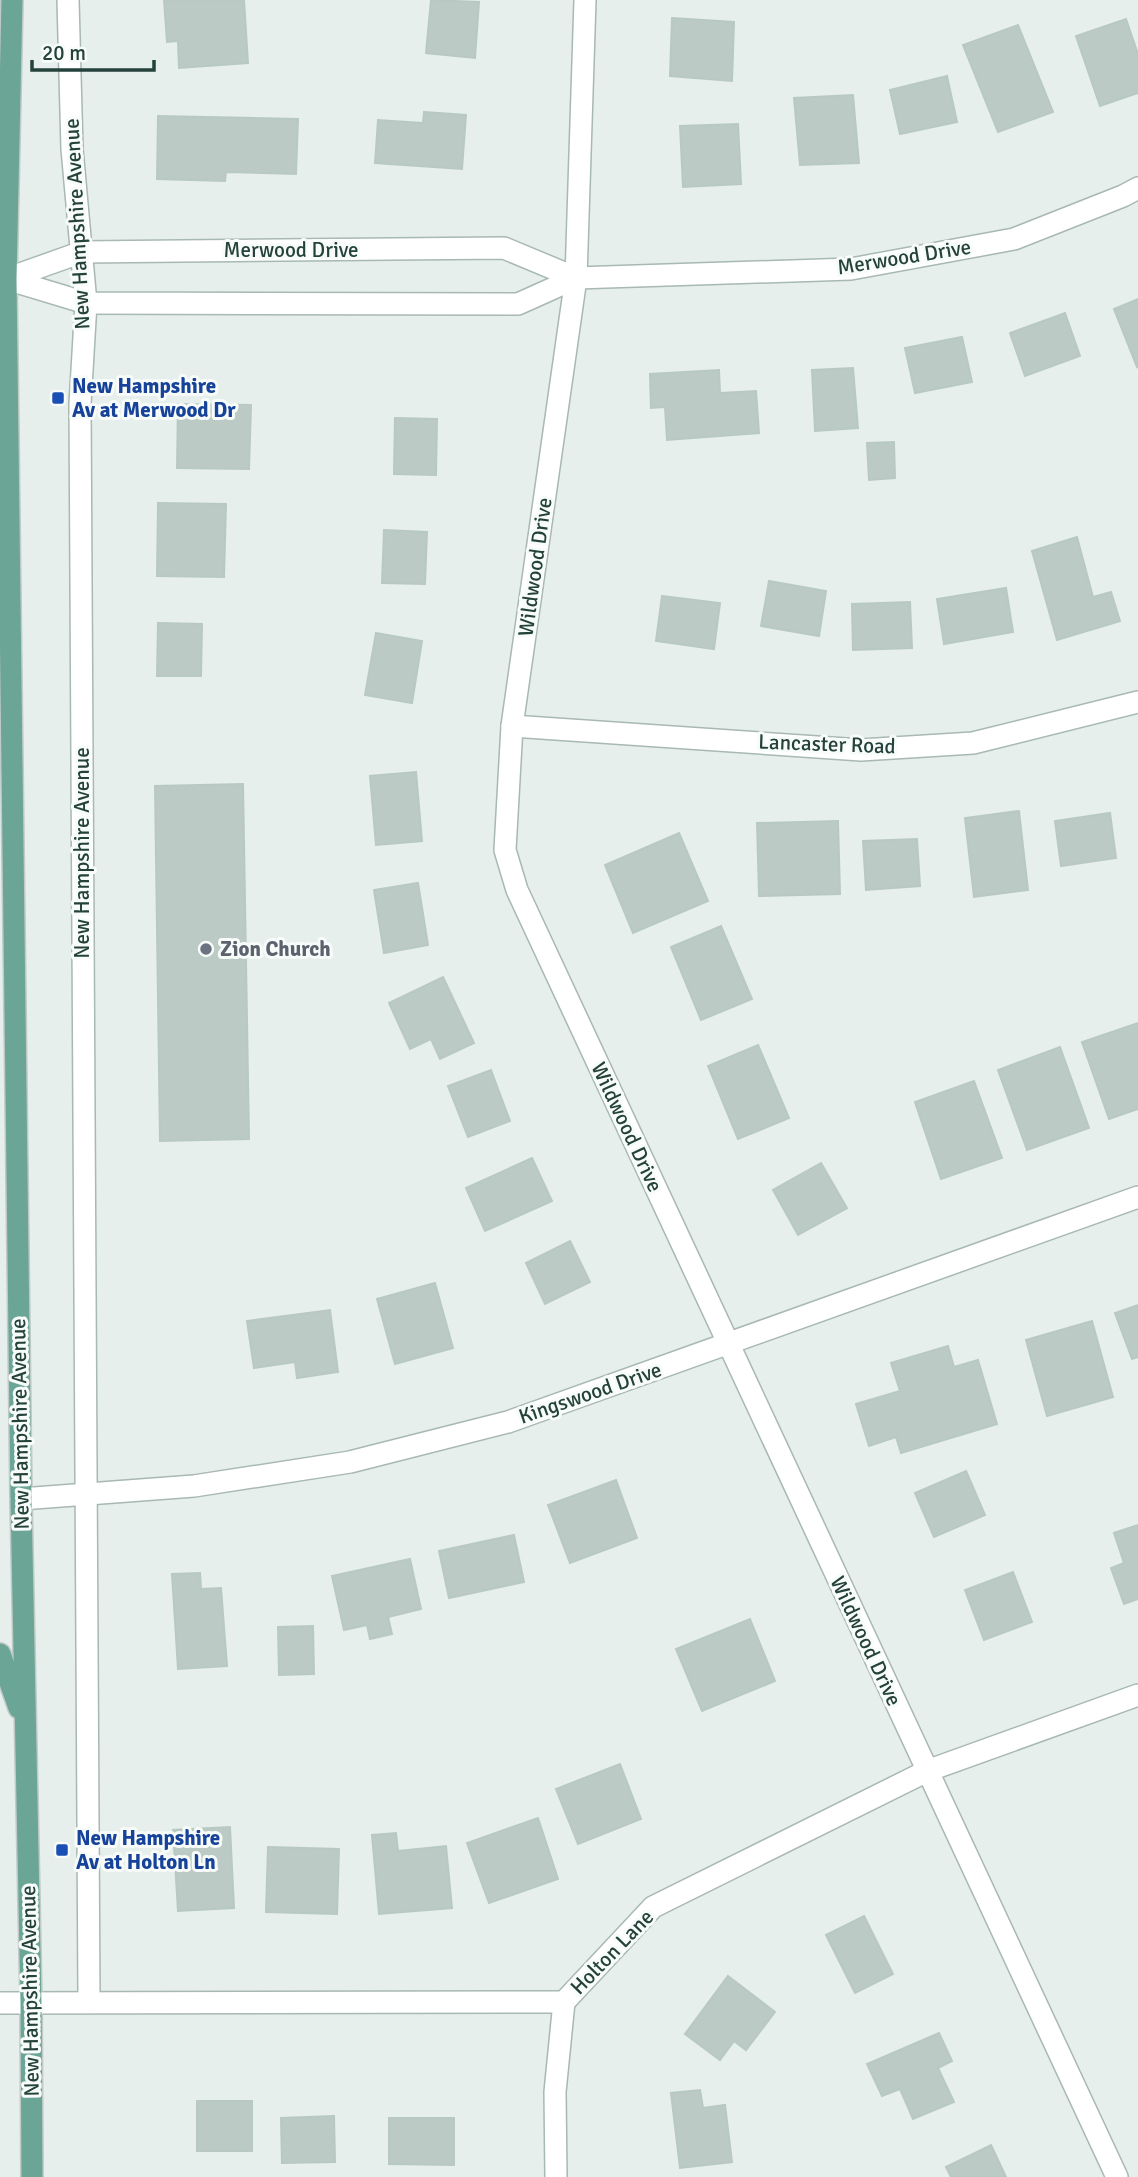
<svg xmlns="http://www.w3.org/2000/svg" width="1138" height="2177" font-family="Signika,sans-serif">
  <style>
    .building { fill: #bbcac4; stroke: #b8c9c2; stroke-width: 2 }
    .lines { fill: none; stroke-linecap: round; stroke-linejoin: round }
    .minor-casing { stroke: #a8b8b2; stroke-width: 24 }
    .primary-casing { stroke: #c2cac8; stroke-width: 24 }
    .minor { stroke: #fff; stroke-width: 21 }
    .primary { stroke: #6aa596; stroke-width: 21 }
    .transit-dot { fill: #1a4fb4; stroke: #f7fbf9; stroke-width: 2.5 }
    .worship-dot { fill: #6b7280; stroke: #f7fbf9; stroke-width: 2.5 }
    .labels { text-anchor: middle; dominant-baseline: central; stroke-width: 6; stroke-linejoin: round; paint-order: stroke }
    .street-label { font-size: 21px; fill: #24423a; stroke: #f7fbf9 }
    .transit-label { font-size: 21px; font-weight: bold; fill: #164399; stroke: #f7fbf9; text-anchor: start }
    .worship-label { font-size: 21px; font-weight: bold; fill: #5b616d; stroke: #f7fbf9; text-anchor: start }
  </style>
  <rect width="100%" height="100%" fill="#e6efeb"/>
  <g class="building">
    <polygon points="164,0 244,0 248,63 179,68 178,41 167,42"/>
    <polygon points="431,0 479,2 475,58 426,53"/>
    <polygon points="672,18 734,22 732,81 670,76"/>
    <polygon points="1126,19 1138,54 1138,93 1100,106 1076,36"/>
    <polygon points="1018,25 1053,112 998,132 963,45"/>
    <polygon points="947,76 957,122 900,134 890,90"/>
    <polygon points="853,95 859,163 800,165 794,98"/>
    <polygon points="424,112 466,115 462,169 375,163 378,120 423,123"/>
    <polygon points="158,116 298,119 296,174 226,172 225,181 157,179"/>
    <polygon points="738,124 741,184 683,187 680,126"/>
    <polygon points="1138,299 1138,366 1137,367 1114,309"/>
    <polygon points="1065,313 1080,356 1025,376 1010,333"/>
    <polygon points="962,337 972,382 915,393 905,348"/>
    <polygon points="853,368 858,428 815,431 812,370"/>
    <polygon points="719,370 720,393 756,391 759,433 667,440 665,407 651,408 650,374"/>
    <polygon points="178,404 251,405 249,469 177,468"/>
    <polygon points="395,418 437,419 436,475 394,474"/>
    <polygon points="894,442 895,478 869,480 867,443"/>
    <polygon points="158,503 226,504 224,577 157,576"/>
    <polygon points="384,530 427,532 425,584 382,583"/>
    <polygon points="1077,537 1093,597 1111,592 1120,621 1057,640 1032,551"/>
    <polygon points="769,581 826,591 819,636 761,626"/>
    <polygon points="1006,588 1013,632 944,644 937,599"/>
    <polygon points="662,596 720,603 714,649 656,641"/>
    <polygon points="910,602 912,648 853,650 852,604"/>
    <polygon points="158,623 202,624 201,676 157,676"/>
    <polygon points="376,633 422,641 412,703 365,695"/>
    <polygon points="416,772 422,841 376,845 370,776"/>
    <polygon points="243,784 249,1139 160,1141 155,786"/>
    <polygon points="1019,811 1028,890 974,897 965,818"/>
    <polygon points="1110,813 1116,858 1061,866 1055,821"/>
    <polygon points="838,821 840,894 759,896 757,823"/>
    <polygon points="679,833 708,901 633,933 605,865"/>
    <polygon points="917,839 920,886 866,890 863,841"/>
    <polygon points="418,883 428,945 384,953 374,890"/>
    <polygon points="721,926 752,999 701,1020 671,947"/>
    <polygon points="443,977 474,1043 440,1059 431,1039 410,1049 389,1003"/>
    <polygon points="1138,1023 1138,1109 1109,1119 1082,1042"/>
    <polygon points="758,1045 789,1118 738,1139 708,1066"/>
    <polygon points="1060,1047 1089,1128 1027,1150 998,1070"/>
    <polygon points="491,1070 510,1121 468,1137 448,1086"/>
    <polygon points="974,1081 1002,1158 941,1179 915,1102"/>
    <polygon points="532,1158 552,1201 485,1231 466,1188"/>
    <polygon points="821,1163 847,1208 798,1235 773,1190"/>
    <polygon points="570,1241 590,1282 545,1304 526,1263"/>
    <polygon points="435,1283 453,1348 395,1364 377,1299"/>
    <polygon points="1138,1305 1138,1357 1132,1359 1115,1313"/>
    <polygon points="330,1310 338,1372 297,1378 295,1362 254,1368 247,1321"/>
    <polygon points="1092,1321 1113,1397 1047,1416 1026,1340"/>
    <polygon points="948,1346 954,1367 978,1360 997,1424 901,1453 896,1437 869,1446 856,1404 900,1391 891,1363"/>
    <polygon points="966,1471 985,1515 934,1537 915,1493"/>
    <polygon points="616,1480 637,1538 570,1563 548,1505"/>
    <polygon points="1138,1525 1138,1599 1124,1604 1111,1568 1124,1563 1114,1533"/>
    <polygon points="514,1535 524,1582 449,1598 439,1551"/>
    <polygon points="410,1559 421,1609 388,1617 392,1634 370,1639 367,1625 344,1630 332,1576"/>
    <polygon points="1013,1572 1032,1622 984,1640 965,1590"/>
    <polygon points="200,1573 201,1589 221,1588 227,1666 178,1669 172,1574"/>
    <polygon points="750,1619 775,1681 702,1711 676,1649"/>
    <polygon points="313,1626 314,1674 279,1675 278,1627"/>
    <polygon points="620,1764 641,1819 578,1844 556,1789"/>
    <polygon points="538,1818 558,1879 489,1903 467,1843"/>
    <polygon points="230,1827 234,1908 178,1911 173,1830"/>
    <polygon points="396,1833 398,1851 446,1846 452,1908 379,1914 372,1835"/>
    <polygon points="268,1847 339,1849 337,1914 266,1912"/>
    <polygon points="864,1916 893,1974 855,1993 826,1935"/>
    <polygon points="728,1976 775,2012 746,2050 734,2041 720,2060 685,2034"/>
    <polygon points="939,2033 952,2061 938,2068 954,2102 913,2119 900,2089 882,2096 867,2064"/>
    <polygon points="700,2090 703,2108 725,2105 732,2162 680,2168 671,2093"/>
    <rect x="197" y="2101" width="55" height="50"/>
    <polygon points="334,2116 335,2162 282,2163 281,2118"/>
    <polygon points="389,2118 454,2118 454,2165 389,2164"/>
    <polygon points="991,2145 1006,2177 951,2177 946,2167"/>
  </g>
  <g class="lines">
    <g class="minor-casing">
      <g id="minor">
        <polyline points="68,0 72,149 86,303 80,404 89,2002"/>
        <polyline points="585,0 576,278 512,726 505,850 517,890 1117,2177"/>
        <polyline points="0,277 86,303 518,304 576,278 851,269 1014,239 1123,196 1138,188"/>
        <polyline points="6,279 82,252 504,248 576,278"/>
        <polyline points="512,726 861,750 973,743 1138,702"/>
        <polyline points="21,1499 194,1486 350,1462 508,1422 1138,1197"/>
        <polyline points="0,2003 564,2002 653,1907 927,1771 1138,1695"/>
        <polyline points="556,2177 555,2092 564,2002"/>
      </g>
    </g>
    <g class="primary-casing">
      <g id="primary">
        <polyline points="12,0 6,279 21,1499 31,2003 32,2177"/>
        <polyline points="0,1654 19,1708"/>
      </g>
    </g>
    <use href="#minor" class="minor"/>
    <use href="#primary" class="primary"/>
  </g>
  <g class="transit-dot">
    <rect x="51" y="391" width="14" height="14" rx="3.5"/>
    <rect x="55" y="1843" width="14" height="14" rx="3.5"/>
  </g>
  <circle class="worship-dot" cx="206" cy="949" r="7"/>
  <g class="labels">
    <g class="street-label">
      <text transform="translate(77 224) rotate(-93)">New Hampshire Avenue</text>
      <text x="291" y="250">Merwood Drive</text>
      <text transform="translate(904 257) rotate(-9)">Merwood Drive</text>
      <text transform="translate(535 567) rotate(-82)">Wildwood Drive</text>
      <text transform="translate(827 744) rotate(2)">Lancaster Road</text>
      <text transform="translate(82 853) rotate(-90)">New Hampshire Avenue</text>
      <text transform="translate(627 1127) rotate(65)">Wildwood Drive</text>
      <text transform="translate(590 1393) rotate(-19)">Kingswood Drive</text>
      <text transform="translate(20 1424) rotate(-91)">New Hampshire Avenue</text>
      <text transform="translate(866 1641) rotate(65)">Wildwood Drive</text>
      <text transform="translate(612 1952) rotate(-46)">Holton Lane</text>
      <text transform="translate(30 1991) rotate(-91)">New Hampshire Avenue</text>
    </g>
    <g class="transit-label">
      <text x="72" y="386">New Hampshire<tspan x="72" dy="24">Av at Merwood Dr</tspan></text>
      <text x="76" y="1838">New Hampshire<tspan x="76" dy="24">Av at Holton Ln</tspan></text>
    </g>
    <g class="worship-label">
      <text x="220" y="949">Zion Church</text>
    </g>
  </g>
  <path d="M32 60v10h122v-10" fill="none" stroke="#24423a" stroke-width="3.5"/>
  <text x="42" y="60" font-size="21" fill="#24423a" stroke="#f7fbf9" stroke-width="5" paint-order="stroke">20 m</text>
</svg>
